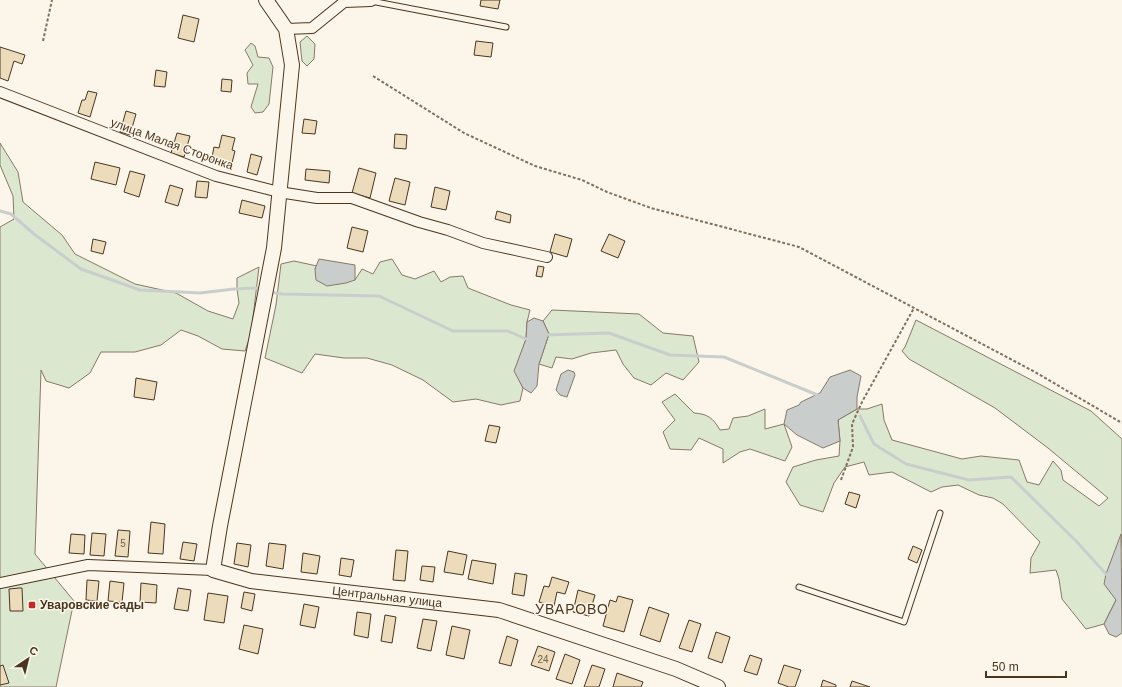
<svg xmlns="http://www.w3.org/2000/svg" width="1122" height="687" font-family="Arial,sans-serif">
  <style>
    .green { fill: #dce7d0; stroke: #887966 }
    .water { fill: #c9cecd; stroke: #887966 }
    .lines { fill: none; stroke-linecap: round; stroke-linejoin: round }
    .stream { stroke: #c9cecd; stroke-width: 3 }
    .building { fill: #ecdcbc; stroke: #4a3520 }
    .lane-casing { stroke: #4a3520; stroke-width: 7 }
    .street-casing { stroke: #4a3520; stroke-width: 12 }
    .secondary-casing { stroke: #4a3520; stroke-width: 16 }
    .path { stroke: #7f6f5c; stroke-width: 2; stroke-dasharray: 3 2; stroke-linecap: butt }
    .lane { stroke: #fbf6e9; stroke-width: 5 }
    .street { stroke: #fbf6e9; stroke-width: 10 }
    .secondary { stroke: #fbf6e9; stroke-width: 14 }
    .poi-dot { fill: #c62828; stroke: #fbf6e9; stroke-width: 1.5 }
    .labels { text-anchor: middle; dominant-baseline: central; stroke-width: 3; stroke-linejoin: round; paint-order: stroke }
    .number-label { font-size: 10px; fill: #725f47 }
    .street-label { font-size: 12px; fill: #4a3520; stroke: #fbf6e9 }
    .poi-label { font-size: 12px; font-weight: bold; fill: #4a3520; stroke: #fbf6e9; text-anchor: start }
    .quarter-label { font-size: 14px; letter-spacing: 1px; fill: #4a3520; stroke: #fbf6e9 }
  </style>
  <rect width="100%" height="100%" fill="#fbf6e9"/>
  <g class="green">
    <polygon points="307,36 315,44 314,59 307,66 302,61 300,42"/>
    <polygon points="251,43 255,46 258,57 269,58 273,67 269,104 263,112 255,113 251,107 258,84 248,84 247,73 253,65 245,50"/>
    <polygon points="0,143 18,172 23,202 62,235 75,254 135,284 176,293 208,311 233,319 239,303 237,289 237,278 259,267 251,334 245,351 222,349 198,336 181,330 161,345 135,352 101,352 90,373 69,388 46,381 41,370 35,554 74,601 56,687 0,687 0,227 14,219 13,196 0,165"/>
    <polygon points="392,259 402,275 415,279 434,271 441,282 450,277 463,276 468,288 511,305 530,310 527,322 526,339 515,371 523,388 520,401 501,405 476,399 453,402 423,380 392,365 367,358 344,358 315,354 302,373 265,358 276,305 281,264 294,261 317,266 315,269 355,280 362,269 373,274 380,262"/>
    <polygon points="552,310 639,314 663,333 693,336 699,362 683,380 666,373 651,385 634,378 623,364 616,350 591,353 572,359 556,357 552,368 539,364 549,334 543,321"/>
    <polygon points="916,320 1091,411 1122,439 1122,535 1116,600 1104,624 1086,629 1062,599 1059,579 1056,570 1030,573 1031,558 1040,542 1003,504 993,498 979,495 958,485 942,487 931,492 892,472 869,475 864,462 845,467 834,483 823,512 800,505 786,482 793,467 816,460 839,456 840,441 838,420 857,409 867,409 882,404 884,420 892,440 962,459 981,456 1019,460 1027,482 1039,485 1053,461 1061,470 1063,480 1099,506 1108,498 1048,448 995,408 909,359 902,351 905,347"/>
    <path d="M675 394 694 413C708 414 713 418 720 430L729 429 733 418 748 416 765 409V429L784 424 792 447 785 461 750 449 740 452 723 463V449L699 438 691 450 670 449 663 432 675 420 662 402Z"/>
  </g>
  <g class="water">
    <polygon points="319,259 355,265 355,280 346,283 327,286 316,280 315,269"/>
    <polygon points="534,318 543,321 549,334 539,364 537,386 531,393 523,388 514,371 526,339 527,322"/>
    <polygon points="568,370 574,372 575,375 567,397 560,395 556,390 561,374"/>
    <polygon points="850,370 861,376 857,397 857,409 838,420 840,441 823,448 797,435 784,424 787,410 799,405 801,402 820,393 830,377"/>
    <polygon points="1121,534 1122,633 1116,637 1109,634 1104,624 1116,600 1104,584 1106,574"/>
  </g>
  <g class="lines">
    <g class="stream">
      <polyline points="0,211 11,214 34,234 81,269 140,290 200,293 234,289 256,288 262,290"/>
      <polyline points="270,292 282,294 379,296 453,331 508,331 526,339 530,339"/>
      <polyline points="545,335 609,333 670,355 724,357 820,396"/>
      <polyline points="860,416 874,444 906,464 969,480 1011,477 1077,542 1106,574 1109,575"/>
    </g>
  </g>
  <g class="building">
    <polygon points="481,0 500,0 498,9 480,6"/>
    <polygon points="183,15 199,19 194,42 178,38"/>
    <polygon points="476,41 493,43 491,57 474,55"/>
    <polygon points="0,47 25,55 22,64 14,61 8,81 0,78"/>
    <polygon points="156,70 167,72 165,87 154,86"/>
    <polygon points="222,79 232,80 231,92 221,91"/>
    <polygon points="88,91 97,93 90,117 78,113 82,100 85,100"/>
    <polygon points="126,111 136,114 130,135 120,132"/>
    <polygon points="304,119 317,121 315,134 302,133"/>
    <polygon points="177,133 190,136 184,157 171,153"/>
    <polygon points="395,134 407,135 406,149 394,148"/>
    <polygon points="222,135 235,138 232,150 235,151 231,167 211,162 214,147 219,148"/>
    <polygon points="251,154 262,157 257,175 247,172"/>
    <polygon points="95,162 120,168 116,185 91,179"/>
    <polygon points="359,168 376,173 370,198 352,193"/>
    <polygon points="306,169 330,171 329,183 305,180"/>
    <polygon points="130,171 145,175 139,197 124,192"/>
    <polygon points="395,178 410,182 405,205 389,201"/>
    <polygon points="197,181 209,182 207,198 195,197"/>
    <polygon points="170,185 183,189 178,206 165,202"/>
    <polygon points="435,187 450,191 446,210 431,207"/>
    <polygon points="242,200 265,206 262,218 239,213"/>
    <polygon points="497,211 511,215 510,223 495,219"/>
    <polygon points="352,227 368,231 363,252 347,248"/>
    <polygon points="555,234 572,239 567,257 550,252"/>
    <polygon points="609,234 625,241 618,258 601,251"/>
    <polygon points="93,239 106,242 103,254 91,251"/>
    <polygon points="538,266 544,267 542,277 536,276"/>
    <polygon points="136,378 157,382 154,400 134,397"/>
    <polygon points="489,425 500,427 496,443 485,441"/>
    <polygon points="849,492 860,495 856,508 845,504"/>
    <polygon points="151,522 165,524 163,554 148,553"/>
    <polygon points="118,530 130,531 128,557 115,556"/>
    <polygon points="92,533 106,534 104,556 90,555"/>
    <polygon points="71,534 85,535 84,554 69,553"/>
    <polygon points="183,542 197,544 194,561 180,559"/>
    <polygon points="237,543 251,545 248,567 234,564"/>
    <polygon points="269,543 286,545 283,569 266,566"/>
    <polygon points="913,546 922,550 917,563 908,559"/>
    <polygon points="396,550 408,551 405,581 393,580"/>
    <polygon points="448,551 467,555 463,575 444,572"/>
    <polygon points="303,553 320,556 317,574 301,572"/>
    <polygon points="341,558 354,560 351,577 339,575"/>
    <polygon points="472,560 496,564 493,584 468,579"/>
    <polygon points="422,566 435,567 433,582 420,580"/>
    <polygon points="515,573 527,575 524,596 512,594"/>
    <polygon points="552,577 569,582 565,594 557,592 554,606 539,602 544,586 549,587"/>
    <polygon points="87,580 99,581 97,601 86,600"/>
    <polygon points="110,581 124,583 122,602 108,601"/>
    <polygon points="141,583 157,585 156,603 140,602"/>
    <polygon points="19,588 22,588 23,611 10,611 9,589"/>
    <polygon points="178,588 191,590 188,611 174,609"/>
    <polygon points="578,590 595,595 589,616 573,612"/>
    <polygon points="244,592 255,594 252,611 241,608"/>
    <polygon points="208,593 228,596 224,623 204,620"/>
    <polygon points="618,596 633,600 624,632 603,626 610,600 616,602"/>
    <polygon points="304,604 319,607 315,628 300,625"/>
    <polygon points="649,607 669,614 660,642 640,635"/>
    <polygon points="357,612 371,614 368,638 354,635"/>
    <polygon points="385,615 396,617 392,643 381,641"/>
    <polygon points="423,619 437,621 431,651 417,648"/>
    <polygon points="689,620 701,624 692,652 679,648"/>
    <polygon points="244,625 263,629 258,654 239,649"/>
    <polygon points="452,626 470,630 464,659 446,655"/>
    <polygon points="716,632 730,637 722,663 708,658"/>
    <polygon points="507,636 518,640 511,666 499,663"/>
    <polygon points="538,646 555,652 549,671 531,665"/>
    <polygon points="565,654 580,660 572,684 556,679"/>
    <polygon points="750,655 762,659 757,675 744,671"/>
    <polygon points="3,665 9,683 0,685 0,666"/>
    <polygon points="592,665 605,669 599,687 584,687"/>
    <polygon points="784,665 801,670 795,687 789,687 778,683"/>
    <polygon points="617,673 643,682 641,687 613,687"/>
    <polygon points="823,680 836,685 836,687 821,687"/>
    <polygon points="852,681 870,687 850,687"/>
  </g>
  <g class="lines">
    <g class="lane-casing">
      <g id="lane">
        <polyline points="371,1 506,27"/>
        <polyline points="799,587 904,622 940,513"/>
      </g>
    </g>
    <g class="street-casing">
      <g id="street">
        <polyline points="286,29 312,28 344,2 371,1 372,0"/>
        <polyline points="0,92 216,176 279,192 317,198 352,198 419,222 448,230 483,243 547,257"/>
        <polyline points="0,583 88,565 213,570"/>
      </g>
    </g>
    <g class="secondary-casing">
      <g id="secondary">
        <path id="s1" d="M266 0 286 29 292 65 274 248 220 526 213 570 251 581 499 610 676 669 718 687"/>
      </g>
    </g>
    <g class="path">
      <polyline points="43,41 52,0"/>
      <polyline points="373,76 464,133 535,166 582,180 607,192 651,208 799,247 1035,372 1122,423"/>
      <polyline points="841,480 853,447 852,424 862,402 914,308"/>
    </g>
    <use href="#lane" class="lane"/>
    <use href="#street" class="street"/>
    <use href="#secondary" class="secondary"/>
  </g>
  <rect class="poi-dot" x="28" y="601" width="8" height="8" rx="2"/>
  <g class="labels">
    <g class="number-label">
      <text x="123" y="543">5</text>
      <text x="543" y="659">24</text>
    </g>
    <g class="street-label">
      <text transform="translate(172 144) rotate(20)">улица Малая Сторонка</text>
      <text stroke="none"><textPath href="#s1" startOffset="760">Центральная улица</textPath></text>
    </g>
    <g class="poi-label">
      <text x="40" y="605">Уваровские сады</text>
    </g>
    <g class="quarter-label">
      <text x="572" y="609">УВАРОВО</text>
    </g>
  </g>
  <g transform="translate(28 659) rotate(35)" stroke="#fbf6e9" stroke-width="3" paint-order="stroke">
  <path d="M0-3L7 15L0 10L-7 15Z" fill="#4a3520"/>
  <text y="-6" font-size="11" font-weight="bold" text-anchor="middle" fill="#4a3520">С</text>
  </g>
  <path d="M986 671v6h80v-6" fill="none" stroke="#4a3520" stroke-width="2"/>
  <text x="992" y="671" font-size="12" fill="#4a3520" stroke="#fbf6e9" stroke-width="3" paint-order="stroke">50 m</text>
</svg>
